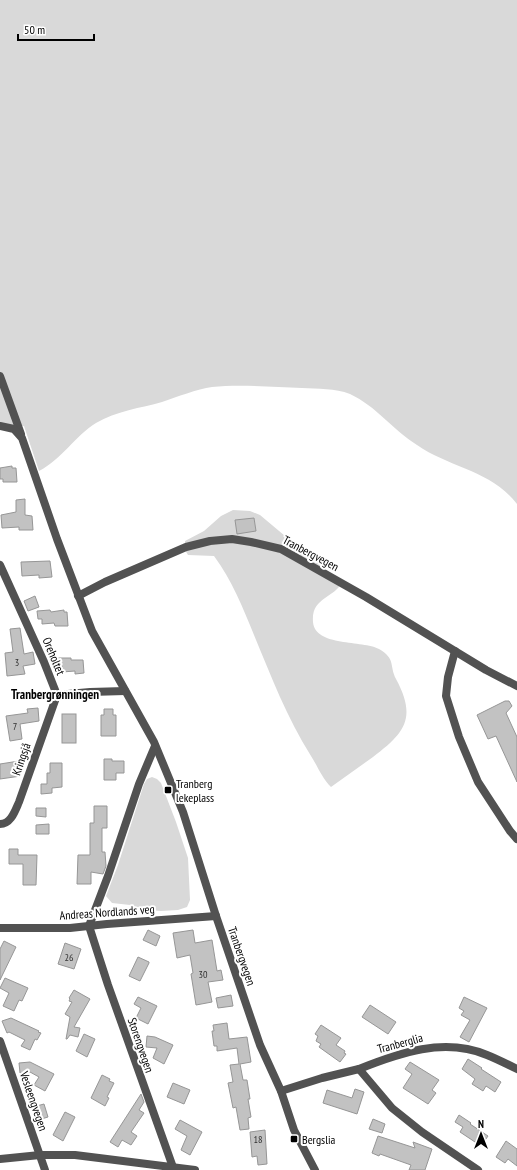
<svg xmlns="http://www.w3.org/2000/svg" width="517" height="1170" font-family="'PT Sans Narrow',sans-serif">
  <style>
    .green { fill: #d9d9d9 }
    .building { fill: #c2c2c2; stroke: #969696 }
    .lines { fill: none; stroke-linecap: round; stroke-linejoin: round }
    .street { stroke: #525252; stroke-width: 8 }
    .poi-dot { fill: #000; stroke: #fff; stroke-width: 1.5 }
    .labels { text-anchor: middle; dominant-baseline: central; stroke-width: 4; stroke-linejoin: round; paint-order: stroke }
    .number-label { font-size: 10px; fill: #303030 }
    .street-label { font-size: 12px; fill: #000; stroke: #fff }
    .poi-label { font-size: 12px; fill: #000; stroke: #fff; text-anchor: start }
    .neighbourhood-label { font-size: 13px; font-weight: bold; fill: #000; stroke: #fff }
  </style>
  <rect width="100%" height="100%" fill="#fff"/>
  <g class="green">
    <path d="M0 0H517V504C491 470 450 468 417 445 393 430 376 406 350 394 335 388 318 389 302 388 274 387 239 384 212 387 197 389 177 397 162 402 141 408 116 411 96 423 75 436 62 459 39 471L24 426 0 425Z"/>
    <path d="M233 510 250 511 260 515 322 567 343 581C334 599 311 597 313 622 315 647 363 640 379 649 396 659 389 665 396 679 417 718 405 733 373 757 359 767 345 777 331 787 322 778 318 767 311 756 287 718 271 676 254 635 243 608 232 580 214 556L188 555 185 550V541L204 531 221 516Z"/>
    <polygon points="152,777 157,779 161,783 176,822 188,858 190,900 187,907 178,910 161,911 147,910 130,905 112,903 106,896 118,865 144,784 147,779"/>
  </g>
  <g class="building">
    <polygon points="12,466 12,468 16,468 17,482 3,482 3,479 0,479 0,468"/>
    <polygon points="25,499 25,515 32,516 33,530 19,530 19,527 2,528 1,515 16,512 16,500"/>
    <polygon points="254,518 256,531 237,534 235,520"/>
    <polygon points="50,561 52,577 39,578 39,575 22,576 21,562"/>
    <polygon points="35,596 39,607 28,611 24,601"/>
    <polygon points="50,610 51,612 64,610 64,612 67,612 68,626 55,626 54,623 42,624 42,619 38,619 37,611"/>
    <polygon points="20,628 24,654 33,652 35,664 23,666 25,674 7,676 5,653 13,652 10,629"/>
    <polygon points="58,658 71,658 71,660 83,660 84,673 75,674 75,671 62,672 62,666 58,667"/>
    <polygon points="505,701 509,701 512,706 506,713 517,737 517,782 496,736 488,739 477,715"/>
    <polygon points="38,708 39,721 20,724 22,739 10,741 6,716 28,713 27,709"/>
    <polygon points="104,709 113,709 113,715 116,715 116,736 101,736 101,715 104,715"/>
    <rect x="62" y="714" width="14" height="29"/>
    <polygon points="104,759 112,759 112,761 124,761 124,773 116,773 116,780 104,780"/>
    <polygon points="19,761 21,776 0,779 0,764"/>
    <polygon points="50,763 62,763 62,787 52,788 52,793 41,794 41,784 47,784 47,773 50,773"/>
    <polygon points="94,806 107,806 107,828 102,828 102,852 105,852 106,866 103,874 91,872 91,884 77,884 78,855 90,855 90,823 94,823"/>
    <polygon points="36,808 46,808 46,817 36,816"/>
    <polygon points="49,824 49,834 36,834 36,825"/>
    <polygon points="9,849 18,849 18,855 37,855 36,885 23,885 23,864 9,864"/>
    <polygon points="148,930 160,936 156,946 143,940"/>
    <polygon points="193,930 195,943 212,940 217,971 221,970 223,980 208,982 212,1002 196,1005 191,974 193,973 190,955 177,958 173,933"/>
    <polygon points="4,941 16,947 0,980 0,949"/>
    <polygon points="65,943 81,949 74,969 58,964"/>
    <polygon points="138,957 149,962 149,963 140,981 129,976"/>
    <polygon points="5,978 28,988 22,1001 19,1000 14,1011 3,1006 9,993 0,988"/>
    <polygon points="74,990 90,999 74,1027 80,1028 78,1037 70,1035 67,1039 66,1039 70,1017 65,1014 72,1002 69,1001 70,999 69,998"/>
    <polygon points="231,995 233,1006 218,1008 216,998"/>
    <polygon points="138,997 157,1006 148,1024 136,1018 141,1008 134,1004"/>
    <polygon points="464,997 487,1008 469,1042 460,1037 470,1020 461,1015 464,1011 459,1008"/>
    <polygon points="370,1005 396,1022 388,1034 362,1017"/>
    <polygon points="11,1018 39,1031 38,1032 41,1033 37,1040 35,1039 30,1050 21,1046 25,1040 9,1032 7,1033 2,1021"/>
    <polygon points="227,1023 229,1039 247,1037 251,1062 240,1064 243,1080 247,1080 250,1099 248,1099 251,1117 248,1118 249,1129 240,1130 236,1107 233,1108 228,1083 233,1082 230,1065 239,1064 237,1048 217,1051 217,1046 214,1046 212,1031 214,1031 213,1025"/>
    <polygon points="321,1025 341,1038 336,1045 345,1051 344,1053 346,1054 340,1062 319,1047 321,1044 316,1041 318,1036 315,1034"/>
    <polygon points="84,1034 95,1039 87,1057 76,1051"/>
    <polygon points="147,1036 155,1037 173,1045 164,1064 153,1058 157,1048 146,1047"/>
    <polygon points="468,1059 482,1068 481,1069 501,1082 495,1092 486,1086 483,1091 472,1084 475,1079 462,1069"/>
    <polygon points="30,1062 54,1074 45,1091 34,1085 39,1077 30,1072 20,1073 19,1063"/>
    <polygon points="410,1062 439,1080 432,1090 436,1093 428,1104 403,1088 412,1074 405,1069"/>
    <polygon points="102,1075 110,1079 109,1081 114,1083 107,1097 109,1098 105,1106 91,1098"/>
    <polygon points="173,1083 190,1090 184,1104 167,1097"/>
    <polygon points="355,1089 364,1092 357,1114 323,1103 327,1090 352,1098"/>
    <polygon points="141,1094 144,1102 139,1110 144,1113 131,1132 137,1136 131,1145 122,1140 118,1147 110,1142"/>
    <polygon points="44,1104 48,1117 38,1120 33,1107"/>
    <polygon points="65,1112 75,1117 63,1141 53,1135"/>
    <polygon points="459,1115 471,1123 470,1124 488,1136 481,1146 460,1132 463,1127 455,1122"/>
    <polygon points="373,1119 385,1124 382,1133 369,1129"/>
    <polygon points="180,1120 202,1132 190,1155 181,1150 187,1136 175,1129"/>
    <polygon points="265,1130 267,1164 258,1165 257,1156 252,1157 250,1132"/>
    <polygon points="378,1136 415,1148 413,1142 432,1149 425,1170 409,1170 411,1165 380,1154 379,1156 372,1153"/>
    <polygon points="506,1141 517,1149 517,1166 508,1159 505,1163 496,1157"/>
  </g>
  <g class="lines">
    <g class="street">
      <polyline points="0,376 21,434"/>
      <polyline points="0,426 14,429 22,438 57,539 92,631 154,742 183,812 216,916 260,1045 281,1091 294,1130 315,1170"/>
      <polyline points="0,565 44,662 57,695"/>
      <polyline points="78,596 105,582 186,547 210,541 232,539 251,542 281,549 366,597 486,670 517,686"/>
      <polyline points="455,651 448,677 446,696 459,737 478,782 510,831 517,839"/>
      <polyline points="57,695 90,692 125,691"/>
      <polyline points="155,746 139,784 108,876 89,926 108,985 174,1170"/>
      <path d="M0 824C11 824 15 811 19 802L57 695"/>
      <polyline points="0,928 70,928 107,924 216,916"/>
      <polyline points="0,1041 45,1170"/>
      <path d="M359 1069C399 1053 444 1037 487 1055 497 1059 507 1064 517 1069"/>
      <polyline points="281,1091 322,1078 359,1069 392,1108 422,1132 478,1170"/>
      <polyline points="0,1159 40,1155 75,1155 195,1170"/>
    </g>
  </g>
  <g class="poi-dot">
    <rect x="164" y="786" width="8" height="8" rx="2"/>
    <rect x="290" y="1135" width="8" height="8" rx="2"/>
  </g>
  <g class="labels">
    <g class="number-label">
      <text x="17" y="662">3</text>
      <text x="15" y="726">7</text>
      <text x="69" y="957">26</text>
      <text x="203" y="974">30</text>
      <text x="258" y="1139">18</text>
    </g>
    <g class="street-label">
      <text transform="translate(311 553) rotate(28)">Tranbergvegen</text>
      <text transform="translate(54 656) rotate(67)">Oreholtet</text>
      <text transform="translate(21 759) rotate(-71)">Kringsjå</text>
      <text transform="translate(107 912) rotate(-4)">Andreas Nordlands veg</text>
      <text transform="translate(242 956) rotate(71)">Tranbergvegen</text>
      <text transform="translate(400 1043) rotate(-15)">Tranberglia</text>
      <text transform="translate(141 1045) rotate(71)">Storengvegen</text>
      <text transform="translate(34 1101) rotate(71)">Vesleengvegen</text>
    </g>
    <g class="poi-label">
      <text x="176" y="783">Tranberg<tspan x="176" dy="14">lekeplass</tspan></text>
      <text x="302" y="1139">Bergslia</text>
    </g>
    <g class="neighbourhood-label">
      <text x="55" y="694">Tranbergrønningen</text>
    </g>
  </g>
  <g transform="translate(481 1134)" stroke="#ffffff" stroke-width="3" paint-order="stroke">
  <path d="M0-3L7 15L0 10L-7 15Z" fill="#000000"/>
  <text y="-6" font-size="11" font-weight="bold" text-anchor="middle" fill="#000000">N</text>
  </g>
  <path d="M18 34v6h76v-6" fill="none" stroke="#000000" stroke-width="2"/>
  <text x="24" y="34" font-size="12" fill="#000000" stroke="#ffffff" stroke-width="3" paint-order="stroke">50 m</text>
</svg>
